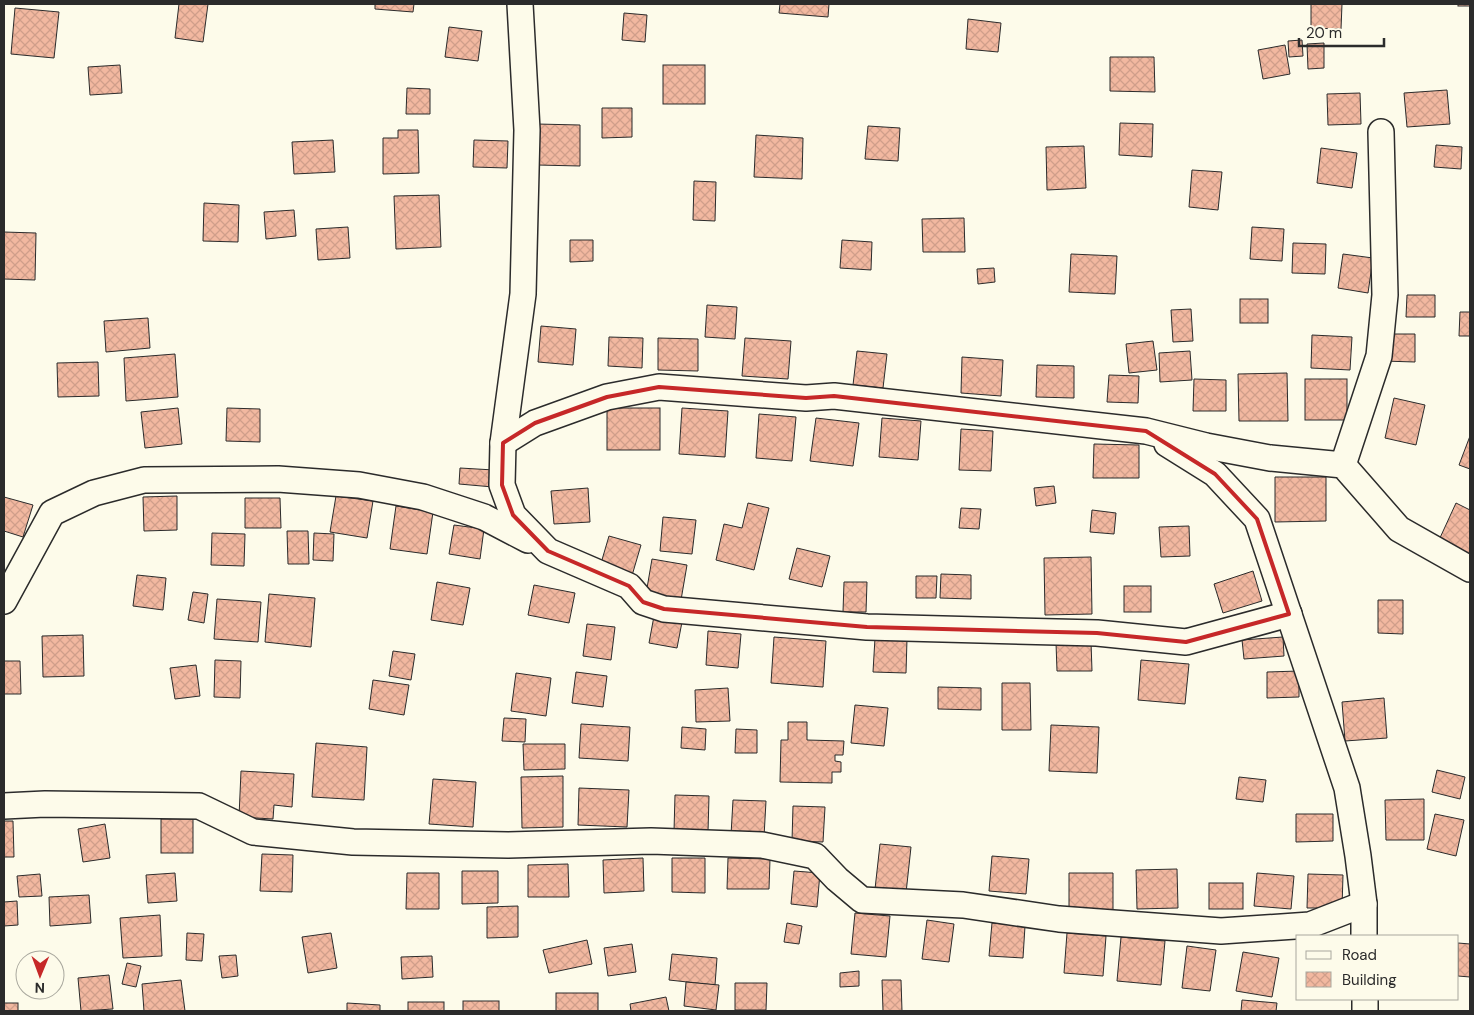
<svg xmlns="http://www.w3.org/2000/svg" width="1474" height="1015" font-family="'DM Sans',sans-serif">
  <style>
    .building { fill: url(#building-cross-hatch); stroke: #2b2b2b }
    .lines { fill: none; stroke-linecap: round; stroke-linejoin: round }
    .street-casing { stroke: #2b2b2b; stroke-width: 28 }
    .street { stroke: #fdfbea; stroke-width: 25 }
    .marked { fill: none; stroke: #c62828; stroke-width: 4; stroke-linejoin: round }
  </style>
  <defs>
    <pattern id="building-cross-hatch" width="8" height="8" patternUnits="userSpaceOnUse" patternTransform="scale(1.25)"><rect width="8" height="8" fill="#f2b8a0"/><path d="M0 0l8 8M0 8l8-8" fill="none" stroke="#d09e8a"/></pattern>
  </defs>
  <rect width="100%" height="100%" fill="#fdfbea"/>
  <g class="building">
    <polygon points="179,4 208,4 203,42 175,38"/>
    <polygon points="375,4 414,4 413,12 375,9"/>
    <polygon points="780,4 829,4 828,17 779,13"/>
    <polygon points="1311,4 1342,4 1341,29 1311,28"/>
    <rect x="1458" y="4" width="12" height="2"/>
    <polygon points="15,8 59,12 54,58 11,54"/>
    <polygon points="624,13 647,15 645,42 622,40"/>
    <polygon points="968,19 1001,23 998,52 966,49"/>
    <polygon points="449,27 482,31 478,61 445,57"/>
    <polygon points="1302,40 1303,56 1289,57 1288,41"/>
    <polygon points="1324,43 1324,68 1308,69 1307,44"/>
    <polygon points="1285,45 1290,74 1263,79 1258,50"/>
    <polygon points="1110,57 1154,57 1155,92 1110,91"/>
    <polygon points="120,65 122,93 90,95 88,67"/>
    <rect x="663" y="65" width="42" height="39"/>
    <polygon points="407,88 430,89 430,114 406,114"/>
    <polygon points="1447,90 1450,124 1407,127 1404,93"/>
    <polygon points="1360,93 1361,124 1328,125 1327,94"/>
    <polygon points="602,108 632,108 632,137 602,138"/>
    <polygon points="1120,123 1153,124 1152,157 1119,155"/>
    <polygon points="537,124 580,125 580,166 537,165"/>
    <polygon points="868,126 900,128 898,161 865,159"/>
    <polygon points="398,130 418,130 419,173 383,174 383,138 398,138"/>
    <polygon points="756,135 803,138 802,179 754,177"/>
    <polygon points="333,140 335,172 294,174 292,142"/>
    <polygon points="474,140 508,141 507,168 473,167"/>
    <polygon points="1436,145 1462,147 1461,169 1434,167"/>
    <polygon points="1084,146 1086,188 1047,190 1046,147"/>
    <polygon points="1321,148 1357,153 1352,188 1317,183"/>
    <polygon points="1192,170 1222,172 1218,210 1189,207"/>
    <polygon points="694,181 716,182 715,221 693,220"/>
    <polygon points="439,195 441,247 396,249 394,196"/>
    <polygon points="204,203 239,205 238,242 203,241"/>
    <polygon points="294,210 296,236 266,239 264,212"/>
    <polygon points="964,218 965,252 923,252 922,219"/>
    <polygon points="348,227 350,258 318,260 316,229"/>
    <polygon points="1252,227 1284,229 1282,261 1250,259"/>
    <polygon points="4,232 36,233 35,280 4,279"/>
    <polygon points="570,240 593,240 593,261 570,262"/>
    <polygon points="842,240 872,242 871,270 840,268"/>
    <polygon points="1293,243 1326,244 1325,274 1292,273"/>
    <polygon points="1071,254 1117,256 1115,294 1069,292"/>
    <polygon points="1343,254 1373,258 1368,293 1338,288"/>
    <polygon points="994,268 995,282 978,284 977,269"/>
    <polygon points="1407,295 1435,295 1435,317 1406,317"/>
    <rect x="1240" y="299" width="28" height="24"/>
    <polygon points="707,305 737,307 735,339 705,337"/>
    <polygon points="1191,309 1193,341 1173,342 1171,310"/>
    <polygon points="1460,312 1470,312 1470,336 1459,336"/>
    <polygon points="148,318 150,348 106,352 104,321"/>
    <polygon points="541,326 576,329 573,365 538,362"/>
    <polygon points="1383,334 1415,334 1415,362 1383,361"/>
    <polygon points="1312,335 1352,337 1350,370 1311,368"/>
    <polygon points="609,337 643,338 642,368 608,366"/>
    <polygon points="658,338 698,339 698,371 658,370"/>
    <polygon points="745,338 791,341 788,379 742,376"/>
    <polygon points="1153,341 1157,370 1129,373 1126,344"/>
    <polygon points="857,351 887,354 883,388 853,385"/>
    <polygon points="1190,351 1192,380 1160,382 1159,353"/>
    <polygon points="175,354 178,397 126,401 124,358"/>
    <polygon points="962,357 1003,360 1001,396 961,393"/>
    <polygon points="98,362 99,396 58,397 57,363"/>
    <polygon points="1037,365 1074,366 1074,398 1036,397"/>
    <polygon points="1287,373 1288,421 1239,421 1238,374"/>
    <polygon points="1109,375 1139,376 1138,403 1107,402"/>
    <polygon points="1194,379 1226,380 1226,411 1193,411"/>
    <rect x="1305" y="379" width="42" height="41"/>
    <polygon points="1394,398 1425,405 1416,445 1385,438"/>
    <polygon points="178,408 182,444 145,448 141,412"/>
    <polygon points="227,408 260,409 260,442 226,441"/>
    <rect x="607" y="408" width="53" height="42"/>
    <polygon points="682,408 728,411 725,457 679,454"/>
    <polygon points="759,414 796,417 792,461 756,458"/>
    <polygon points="816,418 859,423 853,466 810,461"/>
    <polygon points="882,418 921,421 918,460 879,457"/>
    <polygon points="961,429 993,431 991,471 959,470"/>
    <polygon points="1470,436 1470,469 1459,465"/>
    <polygon points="1094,444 1139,445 1139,478 1093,478"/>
    <polygon points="460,468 494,470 493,487 459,484"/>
    <polygon points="1275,477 1326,477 1326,521 1275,522"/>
    <polygon points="1054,486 1056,503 1036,506 1034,488"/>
    <polygon points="588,488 590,522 554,524 551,491"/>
    <polygon points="177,496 177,530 144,531 143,497"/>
    <polygon points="336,496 373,501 367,538 330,532"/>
    <polygon points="4,497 33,505 23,537 4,531"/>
    <polygon points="245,498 280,498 281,528 245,528"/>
    <polygon points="748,503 769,508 754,570 716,560 724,524 742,528"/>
    <polygon points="1456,503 1470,510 1470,555 1439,540"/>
    <polygon points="396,506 433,512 427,554 390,549"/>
    <polygon points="961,508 981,509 979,529 959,528"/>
    <polygon points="1092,510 1116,513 1114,534 1090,532"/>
    <polygon points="663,517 696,520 692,554 660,551"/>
    <polygon points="454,525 484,529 480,559 449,554"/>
    <polygon points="1189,526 1190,556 1161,557 1159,527"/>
    <polygon points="287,531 308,531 309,564 288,564"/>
    <polygon points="212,533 245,534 244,566 211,565"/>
    <polygon points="314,533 334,534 333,561 313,560"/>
    <polygon points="609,536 641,545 631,579 599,570"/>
    <polygon points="797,548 830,556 822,587 789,579"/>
    <polygon points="1091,557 1092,614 1045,615 1044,558"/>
    <polygon points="652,559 687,565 681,600 646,594"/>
    <polygon points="1253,571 1262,601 1223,613 1214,584"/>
    <polygon points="941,574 971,575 971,599 940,598"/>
    <polygon points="137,575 166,578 163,610 133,606"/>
    <polygon points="916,576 937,576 936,598 916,598"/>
    <polygon points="437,582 470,588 463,625 431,620"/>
    <polygon points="844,582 867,582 866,612 843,612"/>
    <polygon points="534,585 575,593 569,623 528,615"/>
    <rect x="1124" y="586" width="27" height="26"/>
    <polygon points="193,592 208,594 204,623 188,620"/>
    <polygon points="269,594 315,598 311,647 265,642"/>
    <polygon points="217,599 261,602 258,642 214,639"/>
    <polygon points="1378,600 1403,600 1403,634 1378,633"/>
    <polygon points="654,616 682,622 677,648 649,643"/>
    <polygon points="587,624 615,627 611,660 583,656"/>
    <polygon points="708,631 741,634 738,668 706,665"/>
    <polygon points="83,635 84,676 43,677 42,636"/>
    <polygon points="774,637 826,641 823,687 771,683"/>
    <polygon points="1283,637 1284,656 1244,659 1242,640"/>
    <polygon points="875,638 907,639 906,673 873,672"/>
    <polygon points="1091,642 1092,671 1057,671 1056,643"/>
    <polygon points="393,651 415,654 411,680 389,676"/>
    <polygon points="215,660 241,661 240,698 214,697"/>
    <polygon points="1141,660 1189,664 1185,704 1138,700"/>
    <polygon points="4,661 20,661 21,694 4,694"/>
    <polygon points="196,665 200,696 175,699 170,668"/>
    <polygon points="1299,671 1299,697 1267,698 1267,672"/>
    <polygon points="576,672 607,676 603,707 572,703"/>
    <polygon points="516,673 551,678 546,716 511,711"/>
    <polygon points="373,680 409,685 404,715 369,709"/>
    <polygon points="1002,683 1030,683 1031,730 1002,730"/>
    <polygon points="938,687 981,688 981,710 938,709"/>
    <polygon points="728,688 730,721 696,722 695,690"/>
    <polygon points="1384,698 1387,738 1345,741 1342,702"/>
    <polygon points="855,705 888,708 884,746 851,743"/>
    <polygon points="504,718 526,719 525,742 502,741"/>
    <polygon points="788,722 807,722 807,740 844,741 843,755 835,755 835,761 841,762 841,772 832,772 832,783 780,782 781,740 788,740"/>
    <polygon points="581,724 630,727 628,761 579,758"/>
    <polygon points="1051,725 1099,727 1097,773 1049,771"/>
    <polygon points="682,727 706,729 705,750 681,748"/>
    <polygon points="736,729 757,730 757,753 735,753"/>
    <polygon points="316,743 367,747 364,800 312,797"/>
    <polygon points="523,744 565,744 565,769 524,770"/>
    <polygon points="1437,770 1465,777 1460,799 1432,792"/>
    <polygon points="241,771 294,774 292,807 274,805 273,819 239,817"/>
    <polygon points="563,776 563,827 522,828 521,777"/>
    <polygon points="1239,777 1266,780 1263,802 1236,799"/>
    <polygon points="433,779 476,782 473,827 429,824"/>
    <polygon points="579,788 629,790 627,827 578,825"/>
    <polygon points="675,795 709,796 708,832 674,831"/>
    <polygon points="1424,799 1424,840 1386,840 1385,800"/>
    <polygon points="733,800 766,801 764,837 731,835"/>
    <polygon points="793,806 825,807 823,842 792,841"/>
    <polygon points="1296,814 1333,814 1333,841 1296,842"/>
    <polygon points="1435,814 1464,820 1456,856 1427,849"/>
    <rect x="161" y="819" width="32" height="34"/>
    <polygon points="4,821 13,821 14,857 4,857"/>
    <polygon points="105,824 110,858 83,862 78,829"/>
    <polygon points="880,844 911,847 906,893 875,889"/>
    <polygon points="262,854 293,855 292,892 260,891"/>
    <polygon points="992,856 1029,859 1026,894 989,891"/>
    <polygon points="643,858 644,891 604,893 603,860"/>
    <polygon points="672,858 705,858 705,893 672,892"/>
    <polygon points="728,858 770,859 769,889 727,889"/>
    <polygon points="568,864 569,897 528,897 528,865"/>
    <polygon points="1177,869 1178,908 1137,909 1136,870"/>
    <polygon points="462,871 498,871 498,903 462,904"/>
    <polygon points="794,871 820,873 817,907 791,904"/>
    <polygon points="175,873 177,901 148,903 146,875"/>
    <polygon points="407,873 439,873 439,909 406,909"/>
    <polygon points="1069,873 1113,873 1113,913 1069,912"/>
    <polygon points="1257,873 1294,876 1291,909 1254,906"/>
    <polygon points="40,874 42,896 19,897 17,876"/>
    <polygon points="1308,874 1343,875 1342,908 1307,908"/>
    <rect x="1209" y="883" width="34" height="26"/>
    <polygon points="89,895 91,923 50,926 49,897"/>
    <polygon points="17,901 18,925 4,926 4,902"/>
    <polygon points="518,906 518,937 487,938 487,907"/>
    <polygon points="855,913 890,916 886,957 851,954"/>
    <polygon points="160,915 162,956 123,958 120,918"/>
    <polygon points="927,920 954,924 949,962 922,959"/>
    <polygon points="787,923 802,926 799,944 784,942"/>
    <polygon points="992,923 1025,926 1023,958 989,956"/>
    <polygon points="187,933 204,934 202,961 186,960"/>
    <polygon points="331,933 337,968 308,973 302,937"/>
    <polygon points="1067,933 1106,936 1103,976 1064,973"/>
    <polygon points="1121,937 1165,941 1161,985 1117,981"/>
    <polygon points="587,940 592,964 549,973 543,950"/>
    <polygon points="1458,943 1470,944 1470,977 1458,976"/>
    <polygon points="632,944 636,972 608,976 604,948"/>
    <polygon points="1187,946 1216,950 1210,991 1182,988"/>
    <polygon points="1243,952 1279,958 1272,997 1236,991"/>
    <polygon points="672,954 717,958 715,985 669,980"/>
    <polygon points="236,955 238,976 222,978 219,956"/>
    <polygon points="432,956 433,977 402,979 401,957"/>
    <polygon points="127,963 141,966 136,987 122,984"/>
    <polygon points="859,971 859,986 840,987 840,973"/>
    <polygon points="109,975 113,1009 81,1011 78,978"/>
    <polygon points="181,980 185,1011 144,1011 142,984"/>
    <polygon points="882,980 901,980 902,1011 883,1011"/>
    <polygon points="686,982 719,985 716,1010 684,1006"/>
    <polygon points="735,983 767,983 766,1010 735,1010"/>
    <rect x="556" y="993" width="42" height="18"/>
    <polygon points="666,997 669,1011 631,1011 630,1004"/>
    <polygon points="1242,1000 1277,1003 1276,1011 1241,1011"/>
    <rect x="463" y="1001" width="36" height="10"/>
    <rect x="408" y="1002" width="36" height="9"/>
    <rect x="4" y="1003" width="14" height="8"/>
    <polygon points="347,1003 380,1005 380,1011 347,1011"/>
  </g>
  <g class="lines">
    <g class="street-casing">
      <g id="street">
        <polyline points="520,4 527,130 523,294 503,443 502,485 513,515 548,551 629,586 643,602 664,609 867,627 1097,633 1186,642 1289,614"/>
        <polyline points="503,443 535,423 607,397 659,387 806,398 834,396 1146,431 1206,446 1270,458 1343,465 1399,529 1470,569"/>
        <polyline points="1167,444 1215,474 1257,519 1347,788 1358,856 1364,904 1364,936"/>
        <polyline points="1343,465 1379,356 1385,295 1381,132"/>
        <polyline points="4,601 52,513 94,493 144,480 278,479 359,485 423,497 484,517 528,540"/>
        <polyline points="4,806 45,804 199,806 253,832 353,842 508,845 651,841 762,845 815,856 837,879 862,900 963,905 1059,919 1221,931 1310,925 1364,904"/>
        <polyline points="1365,999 1365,1011"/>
      </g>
    </g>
    <use href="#street" class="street"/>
  </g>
  <path class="marked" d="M659 387 806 398 834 396 1146 431 1215 474 1257 519 1289 614 1186 642 1097 633 867 627 664 609 643 602 629 586 548 551 513 515 502 485 503 443 535 423 607 397Z"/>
  <rect width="1474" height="1015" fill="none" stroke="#2b2b2b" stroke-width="10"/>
  <rect x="1296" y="935" width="162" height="65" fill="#fdfbea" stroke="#a9a89e"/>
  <rect x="1306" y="951" width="25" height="8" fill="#fdfbea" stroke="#a9a89e"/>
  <text x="1342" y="960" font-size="15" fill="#2b2b2b">Road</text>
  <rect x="1306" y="972" width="25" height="15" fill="url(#building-cross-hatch)" stroke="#a9a89e"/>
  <text x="1342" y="985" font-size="15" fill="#2b2b2b">Building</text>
  <g transform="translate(40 975) rotate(181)"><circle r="24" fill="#fdfbea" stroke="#a9a89e"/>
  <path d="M0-4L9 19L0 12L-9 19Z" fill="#c62828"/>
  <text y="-8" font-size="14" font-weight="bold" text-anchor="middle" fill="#2b2b2b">N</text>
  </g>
  <path d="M1299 38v8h85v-8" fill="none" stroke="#2b2b2b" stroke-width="2.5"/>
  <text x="1306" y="38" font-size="15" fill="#2b2b2b" stroke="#fdfbea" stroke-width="4" paint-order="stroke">20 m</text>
</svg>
